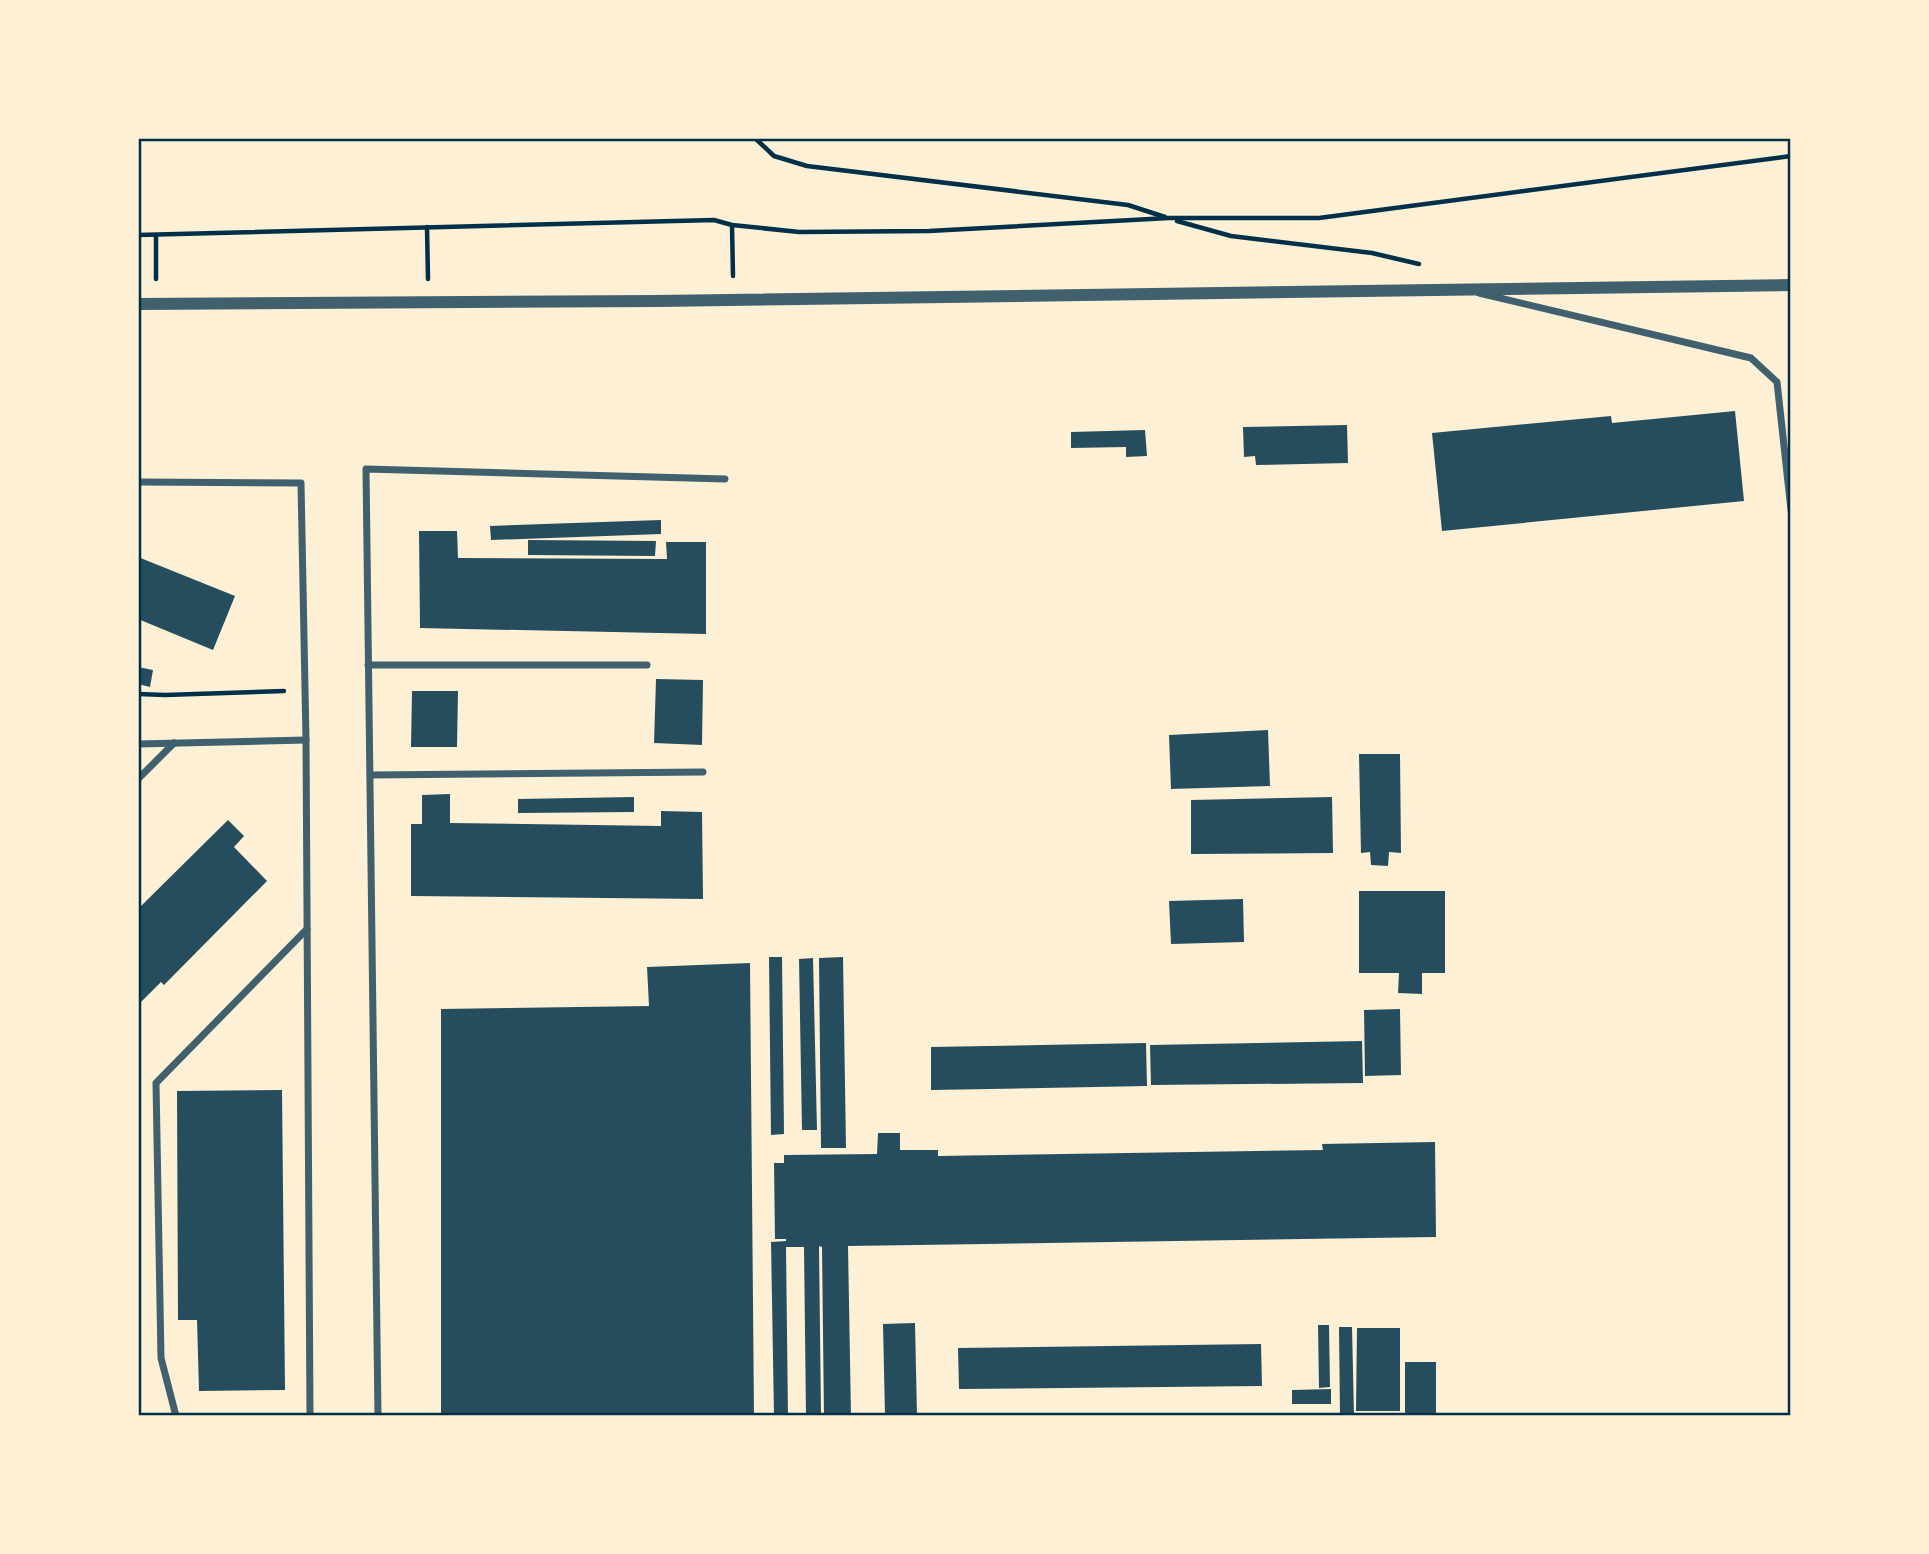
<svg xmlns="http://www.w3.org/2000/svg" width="1929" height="1554" font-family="'Nunito Sans',sans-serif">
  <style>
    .building { fill: #264d5e }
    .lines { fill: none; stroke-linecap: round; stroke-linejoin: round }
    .path { stroke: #003049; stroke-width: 4.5 }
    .minor { stroke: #3f606c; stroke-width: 7 }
    .tertiary { stroke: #3f606c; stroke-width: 12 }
    .neatline { fill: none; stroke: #003049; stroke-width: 2.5 }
  </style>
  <rect width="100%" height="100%" fill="#fdf0d5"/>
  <g class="building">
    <polygon points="1735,411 1744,501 1442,531 1432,433 1611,416 1612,423"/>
    <polygon points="1347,425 1348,463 1256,465 1255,456 1244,457 1243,427"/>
    <polygon points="1145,430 1147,456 1126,457 1126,447 1071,448 1071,432"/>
    <polygon points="661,520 661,534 491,540 490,526"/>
    <polygon points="419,531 457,531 458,558 667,559 666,542 706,542 706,634 420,628"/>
    <polygon points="528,540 656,541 655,556 528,555"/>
    <polygon points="138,557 235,596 213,650 138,619"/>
    <polygon points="138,667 153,670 150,687 138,684"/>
    <polygon points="656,679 703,680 702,745 654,743"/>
    <polygon points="412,691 458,691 457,747 411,747"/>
    <polygon points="1268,730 1270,786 1171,789 1169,735"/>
    <polygon points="1359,754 1400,754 1401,853 1389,852 1388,866 1371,865 1370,852 1361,853"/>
    <polygon points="450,794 450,823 661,826 661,811 702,812 703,899 411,896 411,824 422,824 422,795"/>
    <polygon points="634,797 634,812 518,813 518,799"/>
    <polygon points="1332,797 1333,853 1191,854 1191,800"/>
    <polygon points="228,820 244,836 234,847 267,881 164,985 161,982 138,1005 138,909"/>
    <polygon points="1359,891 1445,891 1445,973 1422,973 1422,994 1398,993 1399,973 1359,973"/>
    <polygon points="1243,899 1244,942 1171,944 1169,901"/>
    <polygon points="769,957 782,957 784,1134 771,1135"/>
    <polygon points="843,957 846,1148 821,1148 819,958"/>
    <polygon points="813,958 817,1130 802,1130 799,959"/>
    <polygon points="750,963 754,1416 441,1416 441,1009 649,1006 647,967"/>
    <polygon points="1400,1009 1401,1075 1365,1076 1364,1010"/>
    <polygon points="1362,1041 1363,1083 1151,1085 1150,1045"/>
    <polygon points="1146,1043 1147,1086 931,1090 931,1047"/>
    <polygon points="282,1090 285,1390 199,1391 197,1320 178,1320 177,1091"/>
    <polygon points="878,1133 900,1133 900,1150 938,1150 938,1156 1323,1150 1322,1144 1435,1142 1436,1237 848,1246 851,1416 824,1416 822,1247 819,1246 821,1416 806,1416 804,1247 786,1247 788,1416 774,1416 771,1242 786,1241 786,1239 775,1239 774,1163 784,1163 784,1155 877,1154"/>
    <polygon points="915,1323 917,1416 885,1416 883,1324"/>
    <polygon points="1318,1325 1329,1325 1330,1387 1319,1388"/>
    <polygon points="1339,1327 1352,1327 1354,1416 1340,1416"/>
    <polygon points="1357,1328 1400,1328 1400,1411 1356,1411"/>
    <polygon points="1261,1344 1262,1386 959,1389 958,1348"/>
    <rect x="1405" y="1362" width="31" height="54"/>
    <polygon points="1331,1389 1331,1404 1292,1404 1292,1390"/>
  </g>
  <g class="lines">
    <g class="path">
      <polyline points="755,138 774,156 807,166 1128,205 1165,217"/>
      <polyline points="1177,221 1231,236 1372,253 1419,264"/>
      <polyline points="732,225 733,276"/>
      <polyline points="427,227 428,279"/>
      <polyline points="138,235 714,220 732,225 799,232 929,231 1169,218 1319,218 1791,156"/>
      <polyline points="156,235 156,279"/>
      <polyline points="138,694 165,695 284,691"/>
    </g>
    <g class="minor">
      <polyline points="1479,293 1751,358 1777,382 1791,510"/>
      <polyline points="138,482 301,483 306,740 310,1416"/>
      <polyline points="368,665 647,665"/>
      <polyline points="138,744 306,740"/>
      <polyline points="370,775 703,772"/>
      <polyline points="138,779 174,743"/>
      <polyline points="176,1416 161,1358 156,1083 307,929"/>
      <polyline points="378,1416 366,469 725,479"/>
    </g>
    <polyline class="tertiary" points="138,304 657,301 1791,285"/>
  </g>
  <rect width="1929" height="1554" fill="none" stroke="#fdf0d5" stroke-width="280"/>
  <rect x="140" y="140" width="1649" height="1274" class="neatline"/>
</svg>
